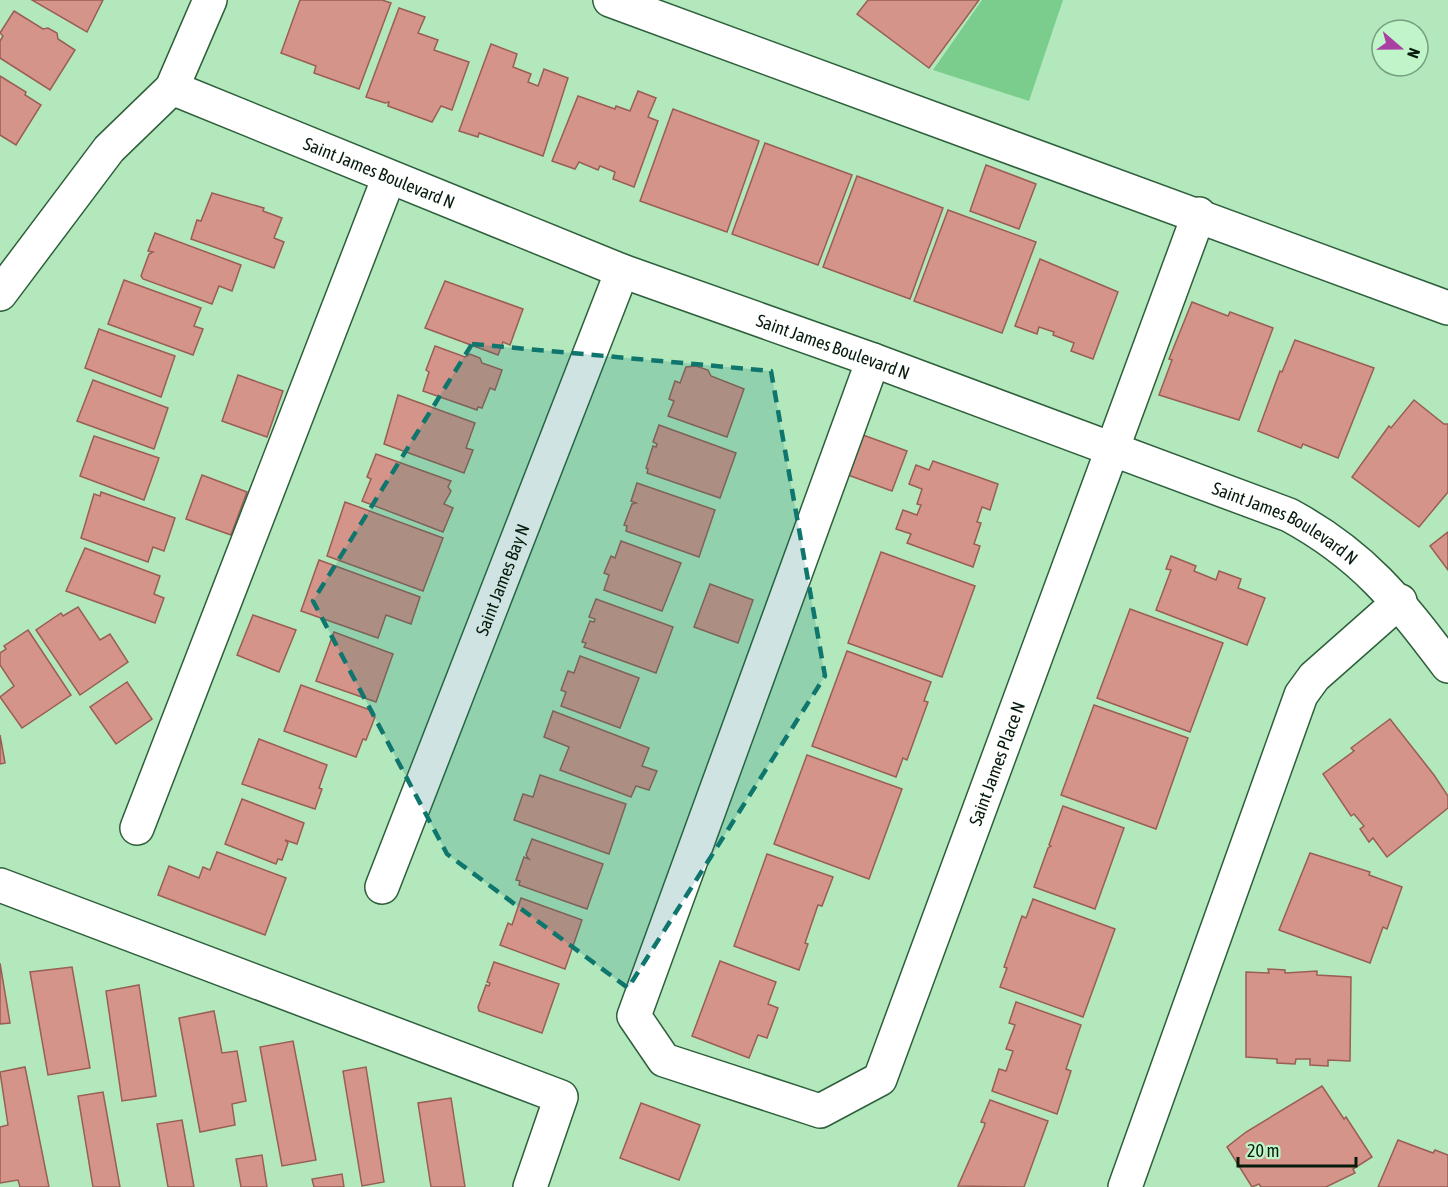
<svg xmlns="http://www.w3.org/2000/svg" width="1448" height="1187" font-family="'Asap Condensed',sans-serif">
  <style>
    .green { fill: #7acd8d }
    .building { fill: #d49489; stroke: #995e54; stroke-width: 1.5 }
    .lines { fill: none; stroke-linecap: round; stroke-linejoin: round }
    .minor-casing { stroke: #2e5f3b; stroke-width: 36 }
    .minor { stroke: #fff; stroke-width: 33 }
    .marked { fill: #0f766e; fill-opacity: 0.2; stroke: #0f766e; stroke-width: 4.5; stroke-dasharray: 12 8; stroke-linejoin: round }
    .labels { text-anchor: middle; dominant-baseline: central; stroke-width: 5; stroke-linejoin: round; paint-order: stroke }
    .street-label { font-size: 18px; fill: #081c0d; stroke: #c0f5ca }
  </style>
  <rect width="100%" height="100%" fill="#b3e8bd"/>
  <polygon class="green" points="982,0 1063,0 1029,101 933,70"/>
  <g class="building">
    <polygon points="32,0 103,0 87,32"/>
    <polygon points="300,0 382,0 391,3 359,89 314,73 316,66 281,53"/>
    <polygon points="868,0 979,0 929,68 857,14"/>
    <polygon points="399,8 425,17 418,33 438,40 434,50 469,62 452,110 441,106 432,122 388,106 389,102 385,103 366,97"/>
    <polygon points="14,11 43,29 48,28 57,33 58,39 75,50 50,90 0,58 0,41 3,36 0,33"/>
    <polygon points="491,44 517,54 513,67 531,74 528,82 538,86 544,69 568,78 543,156 479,133 478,137 459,131"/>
    <polygon points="0,76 26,92 25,95 41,105 16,145 0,135"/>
    <polygon points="638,91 656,98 648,117 658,121 634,187 613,179 615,172 600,166 598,170 579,162 575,169 552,161 578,96 615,109 616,106 630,111"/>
    <polygon points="673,109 759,141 727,232 640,201"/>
    <polygon points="765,143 852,175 818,265 732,234"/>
    <polygon points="986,165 1036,184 1019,229 970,211"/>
    <polygon points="857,176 943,208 910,299 823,267"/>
    <polygon points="212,193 264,208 263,211 282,218 274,238 284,242 274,268 191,239 197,220 201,221"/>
    <polygon points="948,210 1036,242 1002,333 914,301"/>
    <polygon points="155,233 241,265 232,291 219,286 212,304 143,279 141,276 149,254 153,252 148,251"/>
    <polygon points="1040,259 1118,292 1093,359 1071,351 1074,343 1053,335 1054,332 1039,327 1037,334 1015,326"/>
    <polygon points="124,280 201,308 194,326 203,329 193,355 108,324"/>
    <polygon points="445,281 523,309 510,345 503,342 498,355 425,328"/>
    <polygon points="1192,302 1228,316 1230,312 1273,328 1239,420 1159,395 1172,360 1169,359"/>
    <polygon points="99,329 175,356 161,397 85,368"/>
    <polygon points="1295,340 1374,368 1338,458 1303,444 1301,448 1258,431 1280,371 1282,372"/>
    <polygon points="435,346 465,357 470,354 480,358 482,363 502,370 495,390 490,388 482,408 478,407 477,410 423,391 429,372 426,370"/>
    <polygon points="696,366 708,370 711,376 744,389 727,437 668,416 674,401 669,399 675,381 680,383 686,367"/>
    <polygon points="238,375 283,391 267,437 222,421"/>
    <polygon points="93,380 168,408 154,449 77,421"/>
    <polygon points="398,395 475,423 466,448 473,450 464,473 384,444"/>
    <polygon points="1414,400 1444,424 1448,424 1448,492 1419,527 1352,477 1389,426 1391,428"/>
    <polygon points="659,425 736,453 720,498 647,473 648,469 646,468 653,446 656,447 657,444 653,442"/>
    <polygon points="863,435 907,451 892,491 848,475"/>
    <polygon points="94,436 159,458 144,500 80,476"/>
    <polygon points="376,454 451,481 448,487 451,491 444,504 453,508 443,532 362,501 371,479 367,477"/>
    <polygon points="933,461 998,484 990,510 982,507 977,522 981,523 974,544 980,546 973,567 907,543 911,534 896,529 903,510 917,515 921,505 917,504 922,489 909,484 916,465 929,470"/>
    <polygon points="202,475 247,492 231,535 186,519"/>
    <polygon points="637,483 715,510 699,557 626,531 627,526 624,525 632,504 636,503 631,501"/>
    <polygon points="101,492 175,518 164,551 153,547 148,562 81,538 94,494 100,496"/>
    <polygon points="345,502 443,538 423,591 327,556"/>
    <polygon points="1448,532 1448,570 1430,546"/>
    <polygon points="621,541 681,563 662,611 604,590 609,575 604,573 611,556 615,558"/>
    <polygon points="85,548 160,576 154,594 164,598 155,623 66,591"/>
    <polygon points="881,552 975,586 942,677 848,643"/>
    <polygon points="1171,556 1196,566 1194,571 1216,580 1219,571 1241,579 1238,588 1265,598 1247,645 1156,610 1171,570 1166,569"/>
    <polygon points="319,560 420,597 411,624 386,615 378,638 301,611"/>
    <polygon points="710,584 753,600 738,643 694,627"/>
    <polygon points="596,599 673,627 656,673 584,647 586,643 582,642 590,621 594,622 595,619 589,617"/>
    <polygon points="78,607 100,640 110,634 128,662 80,695 36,630 61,613 63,616"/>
    <polygon points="1130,609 1223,643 1190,732 1097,698"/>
    <polygon points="253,615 296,630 279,672 237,655"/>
    <polygon points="28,630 71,695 22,728 0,697 14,686 0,665 0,653 6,649 4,646"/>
    <polygon points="334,632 393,654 376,702 316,681"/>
    <polygon points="847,651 931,682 924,701 928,702 907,760 903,758 896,777 812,746"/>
    <polygon points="580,656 639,678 620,728 561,706 566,692 561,690 568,671 574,673"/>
    <polygon points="127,682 152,719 116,744 90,707"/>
    <polygon points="301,685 373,711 372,716 375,717 366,740 363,739 356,757 284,731"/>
    <polygon points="1094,705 1188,738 1156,829 1061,795"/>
    <polygon points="553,711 649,748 642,766 657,771 649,790 636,786 631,797 560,770 569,747 544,737"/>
    <polygon points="1390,719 1434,775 1448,796 1448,808 1387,857 1373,838 1369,842 1360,829 1364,826 1354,814 1351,816 1323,774 1354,751 1351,748"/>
    <polygon points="0,735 5,763 0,764"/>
    <polygon points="259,739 327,765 319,788 322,789 315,809 242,784"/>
    <polygon points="807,755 902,789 869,879 774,844"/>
    <polygon points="540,775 626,804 609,854 514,820 523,794 533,797"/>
    <polygon points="242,799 304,823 297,844 285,840 288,843 282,860 278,859 276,864 225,844"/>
    <polygon points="1063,806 1124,828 1095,909 1034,887 1048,848 1051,846 1049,845"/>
    <polygon points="532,839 603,864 587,909 519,885 520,881 516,880 524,857 529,859 526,855"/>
    <polygon points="217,852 286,878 265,935 158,895 169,866 199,878 203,867 210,870"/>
    <polygon points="1310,853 1370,872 1369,875 1402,887 1387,929 1383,927 1370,963 1279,930"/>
    <polygon points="767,854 833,877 822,906 818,905 805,943 808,944 799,970 734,946"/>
    <polygon points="521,898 582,920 565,969 500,945 508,923 512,925"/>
    <polygon points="1033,899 1115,929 1083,1017 1000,987 1007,968 1004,967 1022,916 1026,918"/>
    <polygon points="720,961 776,982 768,1004 778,1008 767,1038 758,1035 749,1058 692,1036"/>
    <polygon points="494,962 559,984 542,1033 479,1011 478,1007 486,985 489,986 490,983 487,982"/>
    <polygon points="0,963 10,1023 0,1024"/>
    <polygon points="72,967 90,1068 48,1075 30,972"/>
    <polygon points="1268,969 1285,970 1285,973 1317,971 1317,975 1351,977 1350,1061 1328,1060 1328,1066 1310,1065 1310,1059 1296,1059 1295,1064 1277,1063 1277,1059 1246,1057 1246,972 1269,973"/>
    <polygon points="139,985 156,1096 122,1101 106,991"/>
    <polygon points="1016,1002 1081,1025 1066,1069 1071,1071 1057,1114 992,1091 999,1069 1006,1071 1013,1051 1006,1049 1015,1025 1009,1023"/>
    <polygon points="214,1011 222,1053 237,1051 246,1101 232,1104 235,1125 200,1132 179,1018"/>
    <polygon points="293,1041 316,1160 282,1166 260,1047"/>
    <polygon points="25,1067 49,1187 20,1187 18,1180 0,1183 0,1127 8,1125 0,1072"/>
    <polygon points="366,1067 384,1182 362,1186 343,1071"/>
    <polygon points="1322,1086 1344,1119 1346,1117 1372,1157 1353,1169 1355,1173 1326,1187 1261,1187 1259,1184 1252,1187 1227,1147 1246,1132"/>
    <polygon points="103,1092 120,1187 93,1187 78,1096"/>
    <polygon points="451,1098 465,1187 431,1187 418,1103"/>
    <polygon points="990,1100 1048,1121 1024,1187 958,1186 984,1127 985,1123 981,1122"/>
    <polygon points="641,1103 700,1125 679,1180 620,1158"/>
    <polygon points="182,1120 194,1187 168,1187 157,1124"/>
    <polygon points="1398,1140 1433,1153 1435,1150 1448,1155 1448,1187 1378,1187"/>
    <polygon points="262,1155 267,1187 241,1187 236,1159"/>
    <polygon points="342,1174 344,1187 314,1187 312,1179"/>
  </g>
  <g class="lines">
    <g class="minor-casing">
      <g id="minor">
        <polyline points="610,0 1448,308"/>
        <path id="s1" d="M172 88 622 271 873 360 1289 515C1363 555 1398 600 1448 666"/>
        <polyline points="0,294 109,149 172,88 210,0"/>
        <path id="s2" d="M873 360 634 1016 664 1060 820 1111 880 1079 1199 214"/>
        <polyline points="137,828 389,177"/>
        <polyline points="0,885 561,1097 530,1187"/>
        <path id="s3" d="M382 887 622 271"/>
        <polyline points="1125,1187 1301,695 1314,677 1400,601"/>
      </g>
    </g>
    <use href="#minor" class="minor"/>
  </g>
  <path class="marked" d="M472 344 771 371 825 676 628 988 447 854 313 601Z"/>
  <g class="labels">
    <g class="street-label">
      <text stroke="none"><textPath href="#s1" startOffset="224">Saint James Boulevard N</textPath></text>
      <text stroke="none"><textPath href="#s1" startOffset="710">Saint James Boulevard N</textPath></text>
      <text stroke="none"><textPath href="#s1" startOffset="1196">Saint James Boulevard N</textPath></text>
      <text stroke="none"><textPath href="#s3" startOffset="330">Saint James Bay N</textPath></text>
      <text stroke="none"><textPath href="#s2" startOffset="1320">Saint James Place N</textPath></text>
    </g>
  </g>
  <g transform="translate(1400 48) rotate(110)"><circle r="28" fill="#c0f5ca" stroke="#769e7e" stroke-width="1.5"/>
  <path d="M0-4.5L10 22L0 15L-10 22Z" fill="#a940a2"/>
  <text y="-9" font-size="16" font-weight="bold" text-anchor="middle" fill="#081c0d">N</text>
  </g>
  <path d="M1238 1157v9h118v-9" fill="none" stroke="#081c0d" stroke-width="3"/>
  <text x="1247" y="1157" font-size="18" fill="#081c0d" stroke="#c0f5ca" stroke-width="4.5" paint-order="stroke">20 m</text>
</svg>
